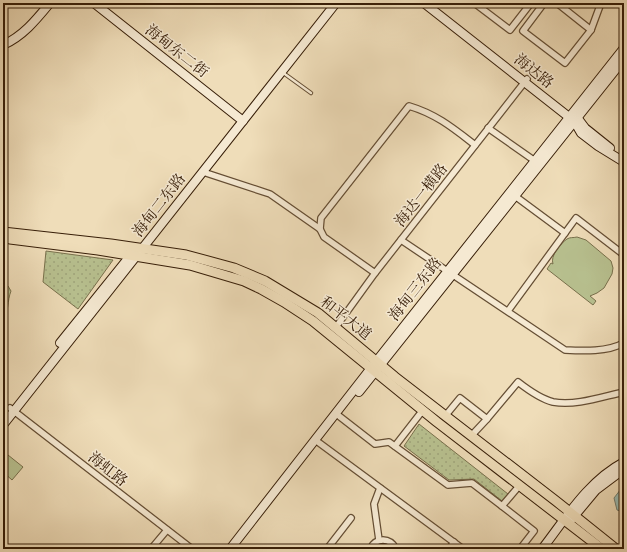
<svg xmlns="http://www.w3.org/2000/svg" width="627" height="552" font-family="Cardo,'Noto Serif SC',serif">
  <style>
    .grass { fill: url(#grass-dots); stroke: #78704c }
    .park { fill: #b8c190; stroke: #78704c }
    .water { fill: #9abbb2; stroke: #727c6e }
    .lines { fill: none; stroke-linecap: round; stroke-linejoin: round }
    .lane-casing { stroke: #654e34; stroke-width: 4.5 }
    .street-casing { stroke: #654e34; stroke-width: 8 }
    .secondary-casing { stroke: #371e08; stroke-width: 10 }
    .primary-casing { stroke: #371e08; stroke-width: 11 }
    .lane { stroke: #f5e9d2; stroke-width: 2.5 }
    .street { stroke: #f5e9d2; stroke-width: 5.5 }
    .secondary { stroke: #f5e9d2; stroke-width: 8 }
    .primary { stroke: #efddb9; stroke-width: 9 }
    .labels { text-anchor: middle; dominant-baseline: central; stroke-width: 3; stroke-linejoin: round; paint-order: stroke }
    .street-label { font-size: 15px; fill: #371e08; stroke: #f5e9d2 }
  </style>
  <defs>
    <pattern id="grass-dots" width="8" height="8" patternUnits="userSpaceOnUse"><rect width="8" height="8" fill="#b8c190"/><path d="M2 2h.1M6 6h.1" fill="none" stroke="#9fa57b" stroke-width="1.8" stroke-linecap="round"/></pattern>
  </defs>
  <rect width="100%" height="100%" fill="#efddb9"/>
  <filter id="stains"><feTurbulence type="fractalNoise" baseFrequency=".005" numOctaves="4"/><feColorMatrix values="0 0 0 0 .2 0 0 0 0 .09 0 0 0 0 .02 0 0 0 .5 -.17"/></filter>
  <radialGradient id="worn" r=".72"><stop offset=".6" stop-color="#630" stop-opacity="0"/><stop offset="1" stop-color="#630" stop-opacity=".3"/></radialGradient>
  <g class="grass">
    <polygon points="46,251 113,260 78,309 43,282"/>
    <path d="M8 286 11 291C7 301 9 312 3 321V288Z"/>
    <polygon points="419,424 508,494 502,501 474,479 449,480 404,446"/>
  </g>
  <g class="park">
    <path d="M577 237 586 240 611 261 613 268 612 274 604 288 597 293 590 296 596 301 593 305 547 269 551 263 553 264C550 256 560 244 567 239 570 237 573 238 577 237Z"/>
    <polygon points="3,451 23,467 12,480 3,472"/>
  </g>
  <polygon class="water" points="624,485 624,512 617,510 614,498"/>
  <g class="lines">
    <g class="lane-casing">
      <polyline id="lane" points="282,72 311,93"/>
    </g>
    <g class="street-casing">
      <g id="street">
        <polyline points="544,3 523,31 565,63 591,30 601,3"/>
        <polyline points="557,3 591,30"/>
        <polyline points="477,5 510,30 531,3"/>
        <polyline points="488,128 535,161"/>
        <polyline points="203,172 270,194 320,229"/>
        <polyline points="515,196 565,233"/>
        <path d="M401 240 565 350C584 351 607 352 624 343"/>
        <path d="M375 273 324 237 320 229 321 218 409 106C436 114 453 128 475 145"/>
        <polyline points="508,311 576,218 624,255"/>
        <polyline points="336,327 375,273 527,79"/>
        <polyline points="10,408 192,549"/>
        <path d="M446 415 460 398 487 419 518 382C527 389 541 399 553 402 576 406 601 397 624 392"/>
        <polyline points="339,416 375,444 389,442 448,485 472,483 502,506"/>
        <polyline points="472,435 487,419"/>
        <polyline points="318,442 463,549"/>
        <polyline points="395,446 423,410"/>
        <polyline points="379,540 374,504 380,488"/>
        <polyline points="151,549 167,530"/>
        <polyline points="327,549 351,518"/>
        <path d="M370 549C376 537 390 537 396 549"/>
        <polyline points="449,549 454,542"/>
        <polyline points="520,549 534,531 502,506 520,485"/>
      </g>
    </g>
    <g class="secondary-casing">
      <g id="secondary">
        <polyline points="94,3 243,121"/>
        <polyline points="424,3 574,121 581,133 598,146 624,162"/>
        <path d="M3 45C23 36 36 20 50 3"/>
        <polyline points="579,120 585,128 610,148"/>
        <polyline points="60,343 134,251"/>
        <polyline points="359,392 624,59"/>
        <polyline points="3,425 336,3"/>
        <polyline points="571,520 596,490 624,469"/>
        <polyline points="230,549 371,368 624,48"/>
        <path d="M542 549C566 518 588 481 624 462"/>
      </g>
    </g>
    <g class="primary-casing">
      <g id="primary">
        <polyline points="3,232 111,244 186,255 234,268 265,281 318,313 395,377 556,501 616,549"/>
        <polyline points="10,239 98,250 190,265 244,281 261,289 284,302 313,321 437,422 602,549"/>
      </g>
    </g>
    <use href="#lane" class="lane"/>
    <use href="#street" class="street"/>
    <use href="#secondary" class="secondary"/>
    <use href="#primary" class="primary"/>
  </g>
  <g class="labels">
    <g class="street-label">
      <text transform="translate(177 51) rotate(38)">海甸东二街</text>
      <text transform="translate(534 71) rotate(38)">海达路</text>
      <text transform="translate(421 195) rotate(-52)">海达一横路</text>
      <text transform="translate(159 205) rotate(-52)">海甸二东路</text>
      <text transform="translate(415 289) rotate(-52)">海甸三东路</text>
      <text transform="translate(346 318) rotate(38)">和平大道</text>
      <text transform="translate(108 469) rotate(38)">海虹路</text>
    </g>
  </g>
  <rect width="627" height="552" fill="none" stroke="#efddb9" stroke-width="16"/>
  <rect x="4" y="4" width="619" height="544" fill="none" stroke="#371e08" stroke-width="2"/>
  <rect x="8" y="8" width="611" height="536" fill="none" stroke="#371e08"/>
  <rect width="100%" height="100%" filter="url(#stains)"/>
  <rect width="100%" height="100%" fill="url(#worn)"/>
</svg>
